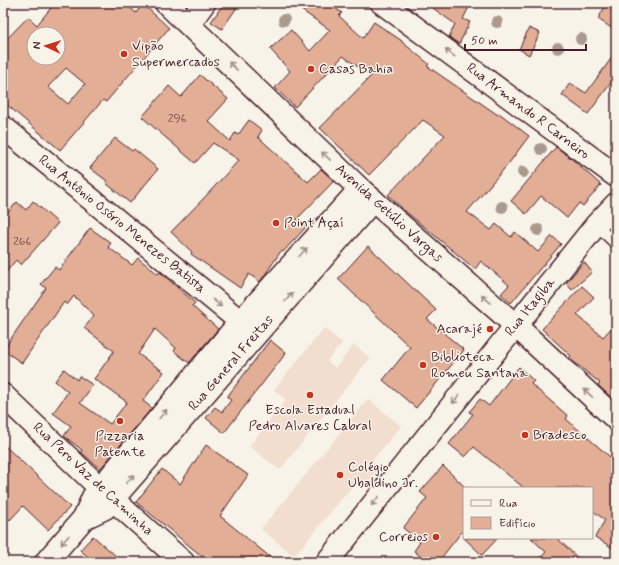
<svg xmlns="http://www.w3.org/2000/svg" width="619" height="565" font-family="Mynerve,sans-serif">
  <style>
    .built { fill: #f1decf }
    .building { fill: #e3ae96; stroke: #4a1f2b; fill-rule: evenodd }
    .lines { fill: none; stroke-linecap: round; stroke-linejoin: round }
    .lane-casing { stroke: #4a1f2b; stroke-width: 13 }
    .secondary-casing { stroke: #4a1f2b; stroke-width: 25 }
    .lane { stroke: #f7f3e8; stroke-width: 10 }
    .secondary { stroke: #f7f3e8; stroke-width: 22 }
    .tree { fill: #aa998f }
    .oneway { stroke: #a0898a }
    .poi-dot { fill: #c8321e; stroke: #f7f3e8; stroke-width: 1.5 }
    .labels { text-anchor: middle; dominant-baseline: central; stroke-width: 3; stroke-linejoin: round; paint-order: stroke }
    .number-label { font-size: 12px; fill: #704346 }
    .poi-label { font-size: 14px; fill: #4a1f2b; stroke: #f7f3e8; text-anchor: start }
    .street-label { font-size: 14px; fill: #4a1f2b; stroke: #f7f3e8 }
  </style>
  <rect width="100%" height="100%" fill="#f7f3e8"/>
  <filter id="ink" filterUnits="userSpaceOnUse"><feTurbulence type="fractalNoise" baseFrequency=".025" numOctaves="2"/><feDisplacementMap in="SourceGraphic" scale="8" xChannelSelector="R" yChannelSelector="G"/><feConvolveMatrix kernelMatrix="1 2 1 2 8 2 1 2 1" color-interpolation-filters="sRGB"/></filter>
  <g filter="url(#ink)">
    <g class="built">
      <polygon points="324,328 342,343 327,361 335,368 354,345 370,358 280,470 249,446 286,400 274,390"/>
      <polygon points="368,399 401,426 372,461 380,468 362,489 355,483 294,556 261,529"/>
    </g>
    <g class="building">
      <path d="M55 3H125L136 13 143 4 169 28 106 102 103 100 60 150 6 104 8 102 3 98V43L28 17 37 25ZM34 34H58V58H34ZM66 68 85 84 68 104 48 87Z"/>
      <polygon points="224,3 240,3 222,29 211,22"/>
      <polygon points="291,3 328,3 342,13 339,16 363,38 374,22 402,41 402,42 429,64 427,66 498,115 499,113 529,136 509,163 467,212 491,230 496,224 511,237 515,232 538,252 552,236 561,244 511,303 501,294 509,285 481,261 475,269 405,211 388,195 445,135 423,120 369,175 320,128 371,76 343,56 295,107 275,88 290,71 270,49 291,30 310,51 330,30"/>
      <polygon points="426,3 471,3 463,19 470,22 459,44 449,37 455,24"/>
      <polygon points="607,3 616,3 616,31 598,19"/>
      <polygon points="529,28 540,33 529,55 519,49"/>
      <polygon points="616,52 616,76 588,114 562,95 570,83 586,93"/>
      <polygon points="200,75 228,99 208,121 230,141 235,133 238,135 249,120 262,130 258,137 308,182 321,169 334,181 297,219 306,227 283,252 281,251 260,282 249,274 240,288 191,254 192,252 171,232 204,198 239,160 213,143 195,163 142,117 169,86 181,97"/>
      <polygon points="115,138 132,151 134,149 158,169 130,203 106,183 107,181 90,168"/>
      <polygon points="556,147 572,159 601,185 583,206 579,203 567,218 541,196 526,214 511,201"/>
      <polygon points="33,201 58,223 21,265 16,260 3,276 3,218 17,202 26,210"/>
      <polygon points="90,228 111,243 108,247 132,265 138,258 158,274 160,272 195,303 192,306 218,329 189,363 174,351 176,348 155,329 138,354 164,372 143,401 152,408 100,469 81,452 82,450 64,436 71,426 53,413 68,392 55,381 64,369 77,380 79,376 93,385 80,403 110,424 127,402 94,379 114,351 84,328 94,316 74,296 67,305 64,302 22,363 3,350 46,288 41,284 55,267 59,270"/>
      <polygon points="368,246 436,310 427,319 464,350 416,408 383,380 410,347 338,279"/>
      <polygon points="584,262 592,272 572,290 566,283"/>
      <polygon points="582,286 594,297 577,315 603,337 616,323 616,402 598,385 600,383 569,358 571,356 542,329"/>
      <polygon points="270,340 286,353 224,433 206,418 215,407 222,412 231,400 227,397"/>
      <polygon points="519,367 534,381 531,384 568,416 566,419 616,462 616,550 595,537 605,520 592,510 592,488 524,488 474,447 465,457 449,444 473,414 469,412 480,399 489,406"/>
      <polygon points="3,444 70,507 48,530 23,506 10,520 3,513"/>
      <polygon points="206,445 248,475 220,516 276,562 209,562 136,502 162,469 180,484"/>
      <polygon points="443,466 464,486 464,529 438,562 427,562 414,551 420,542 403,528 427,498 420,492"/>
      <polygon points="93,536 123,562 94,562 80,550"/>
      <polygon points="464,538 498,538 482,555"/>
      <polygon points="531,538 557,538 582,562 537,562 546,552"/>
    </g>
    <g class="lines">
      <g class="lane-casing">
        <polyline id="lane" points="596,225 616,244"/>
      </g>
      <g class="secondary-casing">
        <g id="secondary">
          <polyline points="166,3 360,189 515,325 616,419"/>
          <polyline points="382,3 616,176"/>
          <polyline points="189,24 204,3"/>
          <polyline points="3,127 252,331"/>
          <polyline points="3,395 101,489 183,562"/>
          <polyline points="84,518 105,508 373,200"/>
          <polyline points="46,562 84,518 93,497 240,322 360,189"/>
          <polyline points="327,562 596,225 616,204"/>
        </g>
      </g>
      <use href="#lane" class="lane"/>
      <use href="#secondary" class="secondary"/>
    </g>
    <g class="tree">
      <circle cx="284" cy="20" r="6"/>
      <circle cx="497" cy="22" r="6"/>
      <circle cx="581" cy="39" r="6"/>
      <circle cx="558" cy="48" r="6"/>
      <circle cx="541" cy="149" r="6"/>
      <circle cx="523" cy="172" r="6"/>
      <circle cx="502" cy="207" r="6"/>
      <circle cx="538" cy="230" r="6"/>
    </g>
    <defs><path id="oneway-shaft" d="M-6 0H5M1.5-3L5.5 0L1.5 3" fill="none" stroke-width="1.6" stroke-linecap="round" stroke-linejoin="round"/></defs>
    <g class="oneway">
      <use href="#oneway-shaft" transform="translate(450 53) rotate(-143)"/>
      <use href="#oneway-shaft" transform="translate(233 66) rotate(-136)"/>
      <use href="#oneway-shaft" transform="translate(326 156) rotate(-136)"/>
      <use href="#oneway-shaft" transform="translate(303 252) rotate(-48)"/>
      <use href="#oneway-shaft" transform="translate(289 297) rotate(-49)"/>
      <use href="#oneway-shaft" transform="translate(486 299) rotate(-139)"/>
      <use href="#oneway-shaft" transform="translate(217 303) rotate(39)"/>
      <use href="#oneway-shaft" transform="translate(588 393) rotate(-137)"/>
      <use href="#oneway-shaft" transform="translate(456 399) rotate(128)"/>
      <use href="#oneway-shaft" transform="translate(163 414) rotate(-50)"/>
      <use href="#oneway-shaft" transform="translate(130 479) rotate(-49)"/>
      <use href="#oneway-shaft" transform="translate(375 501) rotate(128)"/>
      <use href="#oneway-shaft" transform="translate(65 540) rotate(131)"/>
    </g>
  </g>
  <g class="poi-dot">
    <circle cx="124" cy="54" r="4"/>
    <circle cx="311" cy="69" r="4"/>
    <circle cx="276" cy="223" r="4"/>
    <circle cx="490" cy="329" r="4"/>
    <circle cx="423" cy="365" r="4"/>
    <circle cx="310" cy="395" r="4"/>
    <circle cx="120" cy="421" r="4"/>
    <circle cx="525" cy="435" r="4"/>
    <circle cx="340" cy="475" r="4"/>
    <circle cx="436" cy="537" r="4"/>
  </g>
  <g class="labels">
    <g class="number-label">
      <text x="177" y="119">296</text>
      <text x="22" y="242">266</text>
    </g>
    <g class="poi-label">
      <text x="132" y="46">Vipão<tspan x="132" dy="16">Supermercados</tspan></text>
      <text x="319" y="69">Casas Bahia</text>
      <text x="284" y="223">Point Açaí</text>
      <text x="482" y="329" text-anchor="end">Acarajé</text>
      <text x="431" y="357">Biblioteca<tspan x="431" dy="16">Romeu Santana</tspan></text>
      <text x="310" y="410" text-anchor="middle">Escola Estadual<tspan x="310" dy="16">Pedro Alvares Cabral</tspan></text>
      <text x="533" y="435">Bradesco</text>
      <text x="120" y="436" text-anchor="middle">Pizzaria<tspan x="120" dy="16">Patente</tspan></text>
      <text x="348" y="467">Colégio<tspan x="348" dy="16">Ubaldino Jr.</tspan></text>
      <text x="428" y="537" text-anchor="end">Correios</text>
    </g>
    <g class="street-label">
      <text transform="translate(528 111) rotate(37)">Rua Armando R Carneiro</text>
      <text transform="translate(389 213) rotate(42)">Avenida Getúlio Vargas</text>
      <text transform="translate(122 224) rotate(39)">Rua Antônio Osório Menezes Batista</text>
      <text transform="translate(530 307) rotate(-51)">Rua Itagiba</text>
      <text transform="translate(231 363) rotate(-49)">Rua General Freitas</text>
      <text transform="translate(93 479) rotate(43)">Rua Pero Vaz de Caminha</text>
    </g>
  </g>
  <rect width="619" height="565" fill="none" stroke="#f7f3e8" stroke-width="16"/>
  <rect x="8" y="8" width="603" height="549" fill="none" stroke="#4a1f2b" stroke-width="1.5" filter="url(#ink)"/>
  <rect x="463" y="487" width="130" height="52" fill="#f7f3e8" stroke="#b29e9c"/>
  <rect x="471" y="500" width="20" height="6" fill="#f7f3e8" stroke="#b29e9c"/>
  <text x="499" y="507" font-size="12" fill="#4a1f2b">Rua</text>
  <rect x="471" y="517" width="20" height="12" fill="#e3ae96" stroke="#b29e9c"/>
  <text x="499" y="527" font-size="12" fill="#4a1f2b">Edifício</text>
  <g transform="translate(46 46) rotate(274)"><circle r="19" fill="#f7f3e8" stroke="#b29e9c"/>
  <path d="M0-3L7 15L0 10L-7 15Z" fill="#c8321e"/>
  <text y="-6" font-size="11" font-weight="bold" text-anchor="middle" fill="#4a1f2b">N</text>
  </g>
  <path d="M465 44v6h121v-6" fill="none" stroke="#4a1f2b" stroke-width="2"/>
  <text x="471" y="44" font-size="12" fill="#4a1f2b" stroke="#f7f3e8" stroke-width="3" paint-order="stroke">50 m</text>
</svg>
